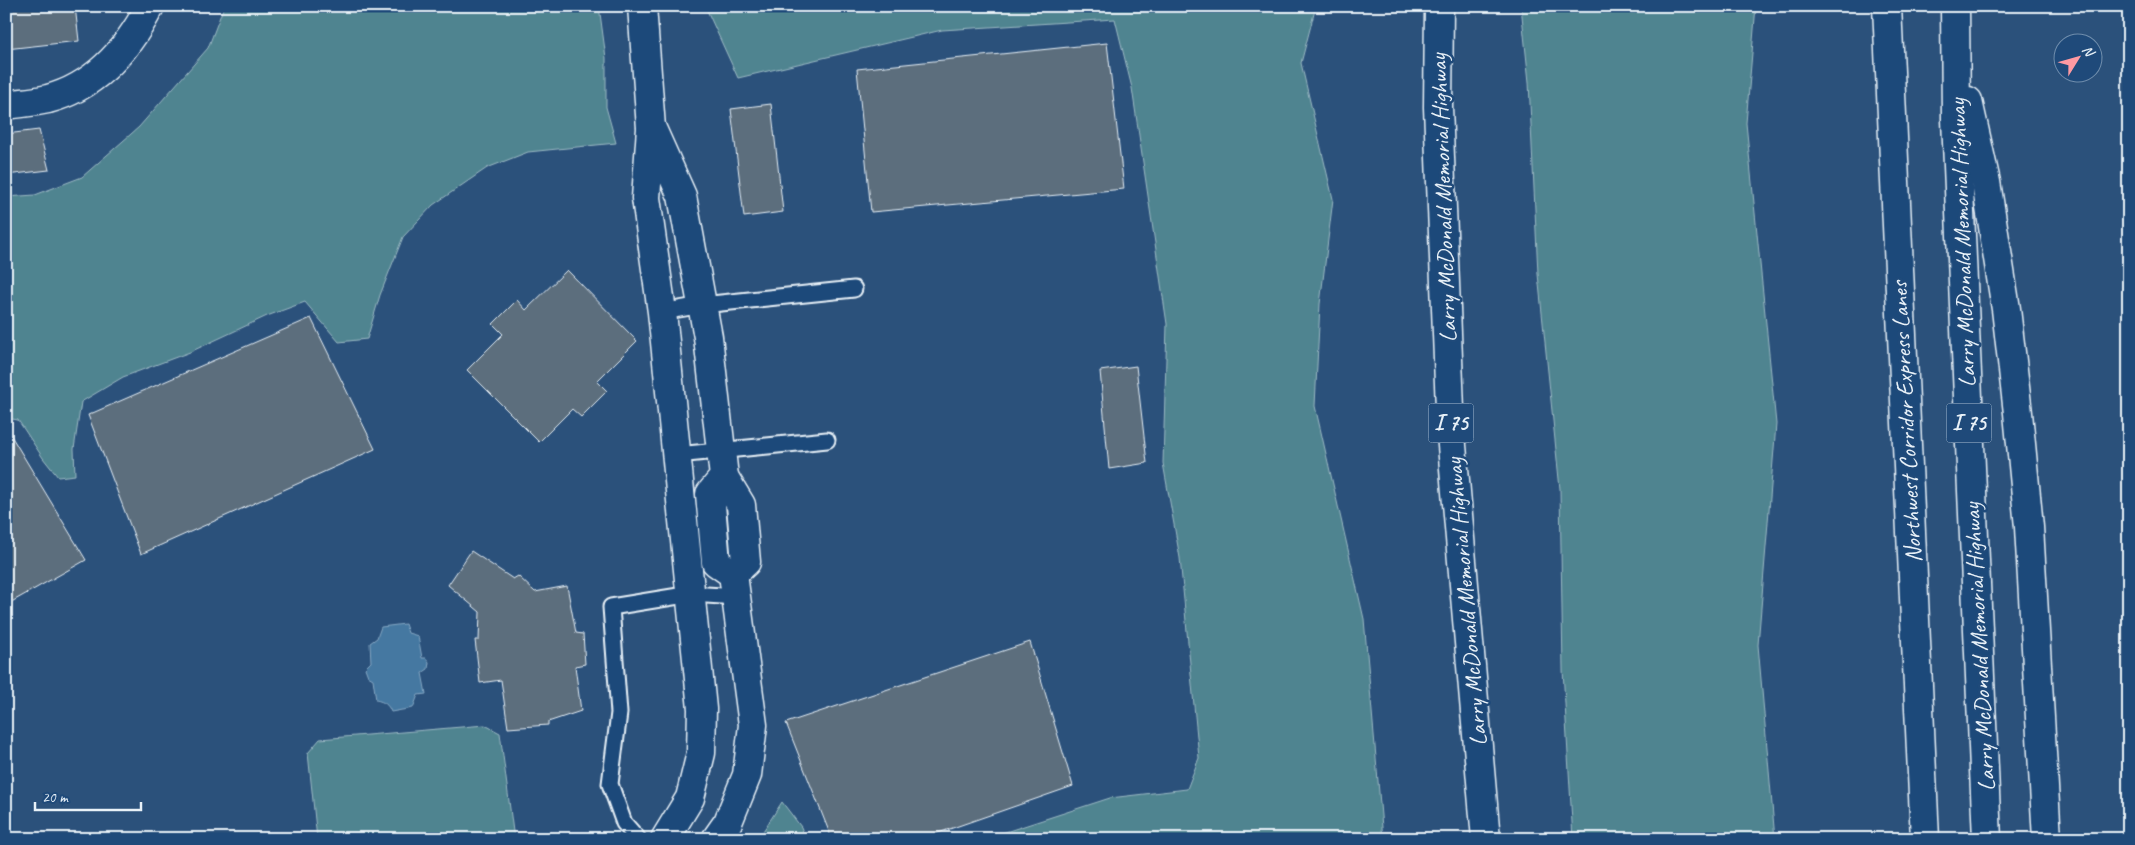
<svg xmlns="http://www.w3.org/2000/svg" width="2135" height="845" font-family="Caveat,sans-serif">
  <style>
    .green { fill: #508490; stroke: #9cbac4 }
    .water { fill: #4478a1; stroke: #86a8c4 }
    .building { fill: #5c6e7d; stroke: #e8f1f8 }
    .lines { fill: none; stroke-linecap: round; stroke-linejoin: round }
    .service-casing { stroke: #e8f1f8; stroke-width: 19 }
    .minor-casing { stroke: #e8f1f8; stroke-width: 31 }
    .motorway-casing { stroke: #e8f1f8; stroke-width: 31 }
    .service { stroke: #1f4a7a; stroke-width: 15 }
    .minor { stroke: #1f4a7a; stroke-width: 28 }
    .motorway { stroke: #1f4a7a; stroke-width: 28 }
    .labels { text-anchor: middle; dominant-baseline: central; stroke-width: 5; stroke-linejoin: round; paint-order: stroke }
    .shield { fill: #1f4a7a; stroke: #acbfd2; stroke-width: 1 }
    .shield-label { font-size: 22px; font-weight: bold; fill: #e8f1f8 }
    .street-label { font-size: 24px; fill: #e8f1f8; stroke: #1f4a7a }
  </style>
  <rect width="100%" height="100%" fill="#2b517b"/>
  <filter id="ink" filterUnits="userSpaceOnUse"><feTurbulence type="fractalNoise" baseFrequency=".02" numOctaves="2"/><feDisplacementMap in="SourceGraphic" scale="10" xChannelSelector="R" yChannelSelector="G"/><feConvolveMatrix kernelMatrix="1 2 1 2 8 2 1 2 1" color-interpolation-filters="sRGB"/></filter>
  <g filter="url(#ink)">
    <g class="green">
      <polygon points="224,6 599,6 606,58 606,107 616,143 528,152 487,168 433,205 403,237 380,295 367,339 339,342 305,302 267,316 190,352 123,377 81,402 74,449 75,475 58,477 43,458 18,420 6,418 6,197 35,195 82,177 139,127 208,48"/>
      <polygon points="705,6 1316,6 1301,63 1333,199 1320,304 1315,406 1364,619 1383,839 984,839 1110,798 1187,789 1199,758 1180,558 1163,463 1167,324 1132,88 1115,19 942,30 738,78"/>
      <polygon points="1521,6 1756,6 1746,123 1776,424 1758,645 1775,839 1573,839 1563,670 1560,489 1538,274 1529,82"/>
      <polygon points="485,725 500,733 514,839 317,839 308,753 320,739"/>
      <polygon points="782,802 801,827 806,839 758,839"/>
    </g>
    <path class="water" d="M405 624 408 633 418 636 422 658H426L429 662 428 669 422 673 426 694 418 695 413 708 391 712C388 704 384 702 376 700L373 679 368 676 365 668 371 662 370 643 377 638 381 627Z"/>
    <g class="building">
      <polygon points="6,6 75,6 79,41 6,49"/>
      <polygon points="1107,43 1124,189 871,212 857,69"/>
      <polygon points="771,104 783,212 744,217 731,109"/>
      <polygon points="39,130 49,170 6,175 6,134"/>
      <polygon points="567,270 637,341 597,381 607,391 581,417 572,409 539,442 467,370 503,334 493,324 517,300 526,310"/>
      <polygon points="311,318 375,449 141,554 88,415"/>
      <polygon points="1136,366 1147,463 1109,469 1100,371"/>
      <polygon points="10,434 86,560 6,605 6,437"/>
      <polygon points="471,551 513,579 518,576 535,592 567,586 576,633 583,634 585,664 575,666 581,711 548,722 548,725 508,728 501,680 480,683 475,640 479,640 480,612 448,585"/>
      <polygon points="1030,642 1073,786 921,839 832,839 786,723"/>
    </g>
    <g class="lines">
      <g class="service-casing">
        <g id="service">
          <polyline points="662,312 702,305 854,289"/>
          <polyline points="677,455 827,440"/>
          <polyline points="638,839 624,823 610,784 619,713 611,607 691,594 737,597"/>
        </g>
      </g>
      <g class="minor-casing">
        <g id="minor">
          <polyline points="642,6 651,128 646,198 662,312 702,709 701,753 690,798 665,839"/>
          <path d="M6 105C20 103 35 102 48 99 97 86 128 49 150 6"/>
          <polyline points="652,129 682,196 708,337 724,477 710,494 716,562 733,574 753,725 747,775 728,822 716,839"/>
          <polyline points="724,477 741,505 746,562 733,574"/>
        </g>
      </g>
      <g class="motorway-casing">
        <g id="motorway">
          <polyline points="1439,6 1438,107 1451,434 1486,839"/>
          <polyline points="1887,6 1925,839"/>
          <polyline points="1955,6 1956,119 1987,839"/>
          <polyline points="1968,101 1986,182 2006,309 2018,413 2029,527 2047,839"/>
        </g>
      </g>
      <use href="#service" class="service"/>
      <use href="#minor" class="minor"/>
      <use href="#motorway" class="motorway"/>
    </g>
  </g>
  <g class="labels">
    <g class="shield">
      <rect x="1428.5" y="403.5" width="45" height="39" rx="4"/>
      <rect x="1946.5" y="403.5" width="45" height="39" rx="4"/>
    </g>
    <g class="shield-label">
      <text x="1451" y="423">I 75</text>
      <text x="1969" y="423">I 75</text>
    </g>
    <g class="street-label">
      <text transform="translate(1443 198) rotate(-92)">Larry McDonald Memorial Highway</text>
      <text transform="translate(1962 243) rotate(-92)">Larry McDonald Memorial Highway</text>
      <text transform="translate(1906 422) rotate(-93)">Northwest Corridor Express Lanes</text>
      <text transform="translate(1466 602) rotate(-95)">Larry McDonald Memorial Highway</text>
      <text transform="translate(1979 647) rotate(-93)">Larry McDonald Memorial Highway</text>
    </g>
  </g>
  <rect width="2135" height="845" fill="none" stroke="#1f4a7a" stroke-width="25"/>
  <rect x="12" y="12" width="2110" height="820" fill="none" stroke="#e8f1f8" stroke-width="2" filter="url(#ink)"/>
  <g transform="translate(2078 58) rotate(53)"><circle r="24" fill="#1f4a7a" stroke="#6f8dac"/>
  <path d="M0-4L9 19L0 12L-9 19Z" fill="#ff9aa2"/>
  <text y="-8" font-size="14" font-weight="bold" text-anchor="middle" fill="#e8f1f8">N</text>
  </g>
  <path d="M35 802v8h106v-8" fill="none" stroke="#e8f1f8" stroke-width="2.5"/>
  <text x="42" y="802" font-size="15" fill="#e8f1f8" stroke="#1f4a7a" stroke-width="4" paint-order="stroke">20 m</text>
</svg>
